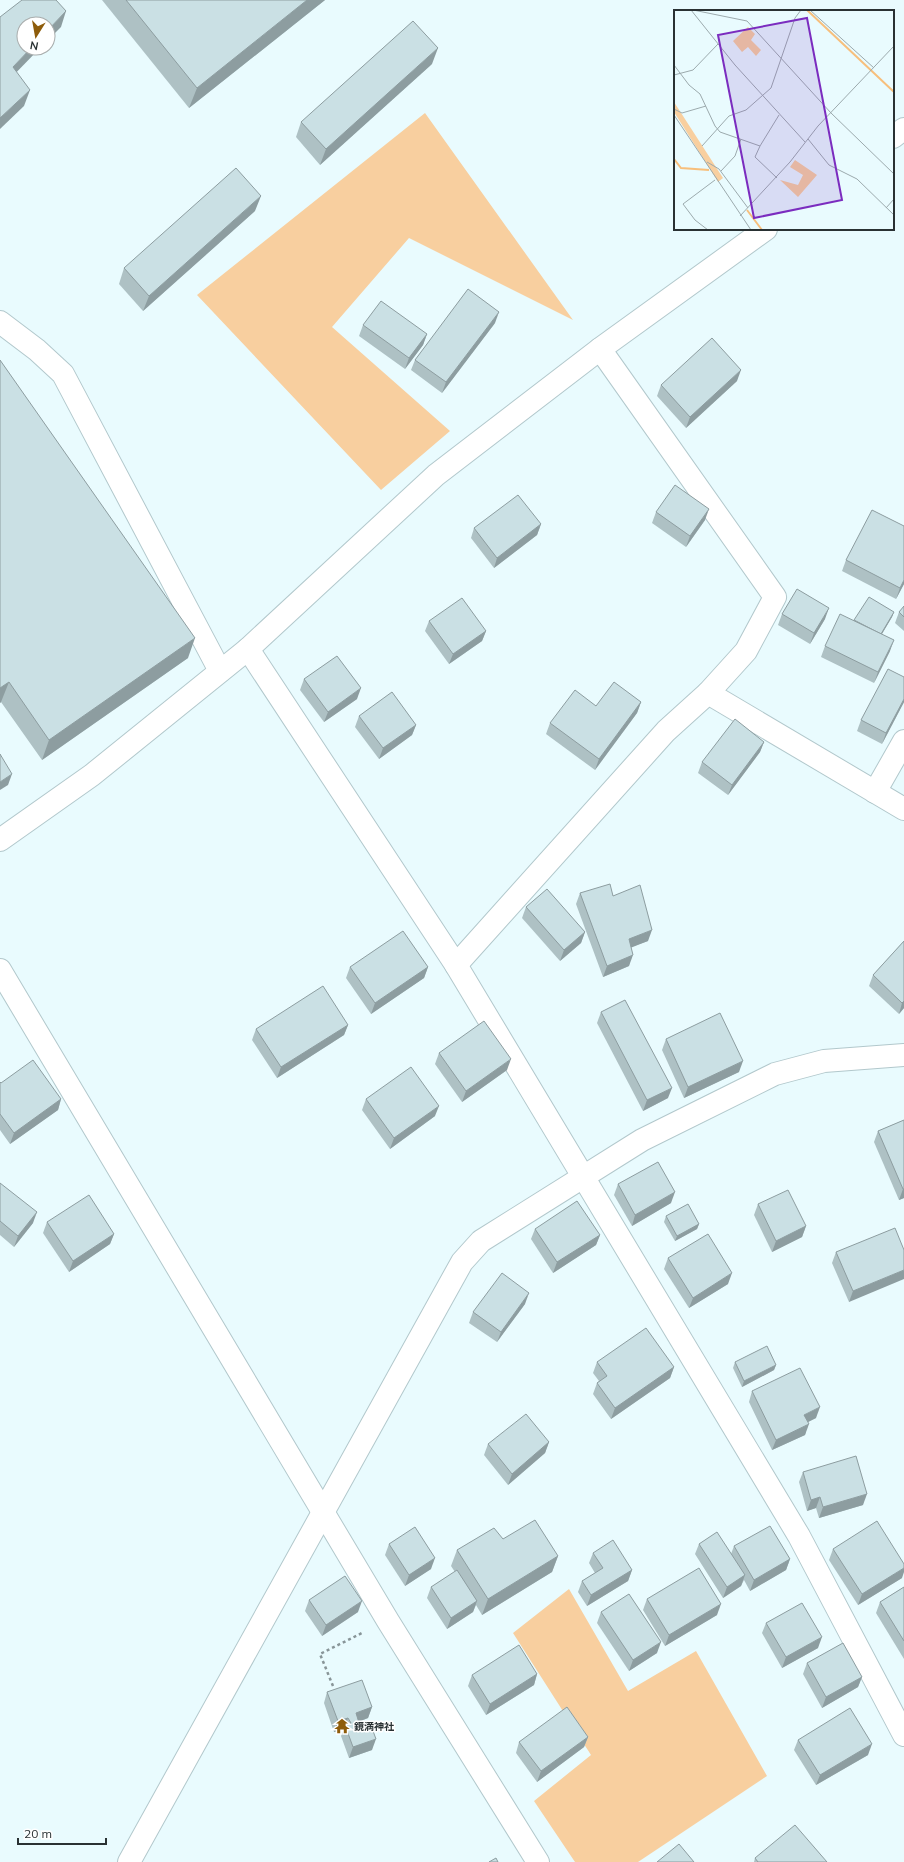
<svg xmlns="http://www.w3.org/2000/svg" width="904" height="1862" font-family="Mulish,'Noto Sans JP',sans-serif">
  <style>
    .green { fill: #f8cf9f }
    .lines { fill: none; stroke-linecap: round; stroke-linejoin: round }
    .minor-casing { stroke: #b2c8cc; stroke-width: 24 }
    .tertiary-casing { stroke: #b2c8cc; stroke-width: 24 }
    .path { stroke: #889598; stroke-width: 2.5; stroke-dasharray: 3 3; stroke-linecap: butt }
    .minor { stroke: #fff; stroke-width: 22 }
    .tertiary { stroke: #fff; stroke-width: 22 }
    .wall { fill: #aec1c4 }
    .shaded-wall { fill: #8d9da0 }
    .building { fill: #cae0e4; stroke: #8d9da0 }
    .labels { text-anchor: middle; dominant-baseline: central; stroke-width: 3; stroke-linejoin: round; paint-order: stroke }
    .poi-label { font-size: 10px; font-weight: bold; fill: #293133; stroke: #fff; text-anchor: start }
    .inset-river { fill: none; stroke: #f7bf7c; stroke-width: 2 }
    .inset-road { fill: none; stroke: #9caaad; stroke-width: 1 }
    .view { fill: #7b2cbf; fill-opacity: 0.15; stroke: #7b2cbf; stroke-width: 2 }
    .inset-edge { fill: none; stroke: #293133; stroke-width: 2 }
  </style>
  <rect width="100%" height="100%" fill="#e9fbfe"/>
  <g class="green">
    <polygon points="425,113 573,320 409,238 332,327 450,431 381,490 197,295"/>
    <polygon points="569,1589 628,1691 696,1651 767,1776 638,1862 575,1862 534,1801 591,1755 513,1633"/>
  </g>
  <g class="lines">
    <g class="minor-casing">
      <g id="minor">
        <polyline points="0,322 37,350 63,374 220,671"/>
        <polyline points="600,349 775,597 746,651 708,693"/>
        <polyline points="248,649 456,965 799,1536 904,1735"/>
        <polyline points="875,792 904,741"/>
        <polyline points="456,965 666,731 708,693 904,809"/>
        <polyline points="129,1862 462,1262 481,1241 642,1140 775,1074 824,1061 904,1055"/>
      </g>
    </g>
    <g class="tertiary-casing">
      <g id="tertiary">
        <polyline points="893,137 904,129"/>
        <polyline points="0,840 92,775 248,649 436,475 600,349 766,229"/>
        <polyline points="0,970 388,1621 538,1862"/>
      </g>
    </g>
    <polyline class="path" points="333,1686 320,1654 364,1632"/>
    <use href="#minor" class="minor"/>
    <use href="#tertiary" class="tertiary"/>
  </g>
  <g class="wall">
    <polygon points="102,0 325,0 189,108"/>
    <polygon points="432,64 320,165 296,137 301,122"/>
    <polygon points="255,211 143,311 119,284 124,268"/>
    <polygon points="495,323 442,393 411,370 415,360"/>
    <polygon points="363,325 427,334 423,345 405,369 359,336"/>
    <polygon points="0,360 188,658 42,760 1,702 0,703"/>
    <polygon points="737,381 686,428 657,396 661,385"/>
    <polygon points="656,512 705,520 686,547 652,523"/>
    <polygon points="541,524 537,535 494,568 471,538 474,528"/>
    <polygon points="904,526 904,584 896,599 842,571 846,560"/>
    <polygon points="904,606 904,631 895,623 899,612"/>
    <polygon points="894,612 892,617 882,634 890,651 874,683 821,657 825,646 854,620"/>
    <polygon points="782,614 825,619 810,644 778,625"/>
    <polygon points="429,621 486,631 482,641 449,664 425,631"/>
    <polygon points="904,677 904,702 882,744 857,731 861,720"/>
    <polygon points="304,679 357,699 324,722 300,690"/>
    <polygon points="641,702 637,713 595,770 546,734 550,723 596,706"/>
    <polygon points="359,716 416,725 412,735 379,759 355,727"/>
    <polygon points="764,742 760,752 728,795 698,773 702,762"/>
    <polygon points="580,893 613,896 648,941 631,947 629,966 603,977 576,904"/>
    <polygon points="526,907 585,932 581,943 560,961 522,918"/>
    <polygon points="904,941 904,1008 899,1014 869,986 873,975"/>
    <polygon points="350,967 428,967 424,978 371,1014 346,978"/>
    <polygon points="601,1012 668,1098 643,1111 597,1023"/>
    <polygon points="348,1025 344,1035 277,1078 252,1040 256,1029"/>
    <polygon points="666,1039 739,1072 684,1098 662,1050"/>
    <polygon points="439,1053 507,1070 462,1102 435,1064"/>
    <polygon points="0,1082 1,1083 61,1099 58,1110 10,1144 0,1130"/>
    <polygon points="366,1099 435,1116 390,1149 362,1110"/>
    <polygon points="904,1120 904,1198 899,1200 874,1142 878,1131"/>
    <polygon points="0,1183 33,1223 14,1247 0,1235"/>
    <polygon points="618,1184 671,1203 632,1226 614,1195"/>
    <polygon points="758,1204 806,1226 802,1237 772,1252 754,1215"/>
    <polygon points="666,1216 699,1224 697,1229 675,1241 664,1222"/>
    <polygon points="47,1222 114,1234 110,1244 69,1272 43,1233"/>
    <polygon points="535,1229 600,1235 596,1245 553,1273 531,1239"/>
    <polygon points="904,1250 849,1302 832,1263 836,1252"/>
    <polygon points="668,1258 728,1284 689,1308 664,1269"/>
    <polygon points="525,1304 497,1342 469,1323 473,1312"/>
    <polygon points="597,1362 674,1367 670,1378 611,1419 593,1394 597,1383 599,1381 593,1373"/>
    <polygon points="735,1362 776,1365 774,1370 742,1387 733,1368"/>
    <polygon points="752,1391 816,1418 808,1422 805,1435 772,1450 749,1402"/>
    <polygon points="549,1442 545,1453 508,1485 484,1455 488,1444"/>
    <polygon points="803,1472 863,1505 819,1518 816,1508 807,1511 799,1482"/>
    <polygon points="503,1539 558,1556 552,1572 482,1615 476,1605 473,1612 447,1629 427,1598 431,1587 455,1572 451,1566 457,1550"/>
    <polygon points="389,1544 431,1569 405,1586 385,1555"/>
    <polygon points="699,1544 731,1554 734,1546 790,1559 786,1570 750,1591 744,1580 741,1586 723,1598 695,1554"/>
    <polygon points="833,1549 902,1578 858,1605 829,1560"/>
    <polygon points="593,1553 632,1570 628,1581 587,1606 578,1592 582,1581 595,1573 589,1563"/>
    <polygon points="904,1587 904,1659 876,1613 880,1602"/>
    <polygon points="647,1599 717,1615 665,1646 643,1610"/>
    <polygon points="309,1600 358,1612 322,1636 305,1611"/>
    <polygon points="601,1612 657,1653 629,1671 597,1623"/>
    <polygon points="766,1623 818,1648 782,1668 762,1633"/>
    <polygon points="807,1663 862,1677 858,1687 822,1708 803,1674"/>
    <polygon points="537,1674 534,1685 486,1715 468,1686 472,1675"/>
    <polygon points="327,1692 372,1707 368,1718 359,1722 372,1750 349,1758 341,1736 344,1729 334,1732 324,1703"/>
    <polygon points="588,1737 584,1747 537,1782 516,1753 519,1742"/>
    <polygon points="798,1740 868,1755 816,1785 794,1750"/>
    <polygon points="755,1858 827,1862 754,1862"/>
  </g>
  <g class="shaded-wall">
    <polygon points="307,0 325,0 189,108 197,88"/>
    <polygon points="66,11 61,27 48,40 48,30"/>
    <polygon points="31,48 40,48 7,82 13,67"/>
    <polygon points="438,48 432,64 320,165 326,149"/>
    <polygon points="30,90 24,106 0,129 0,118"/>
    <polygon points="261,196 255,211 143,311 149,296"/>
    <polygon points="499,312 495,323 442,393 446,382"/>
    <polygon points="427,334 423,345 405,369 409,358"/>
    <polygon points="741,370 737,381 686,428 690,417"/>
    <polygon points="709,509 705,520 686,547 690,536"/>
    <polygon points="541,524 537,535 494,568 497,558"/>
    <polygon points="904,580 904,584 896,599 900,588"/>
    <polygon points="829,608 825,619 810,644 814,633"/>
    <polygon points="894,612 892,617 877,642 879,636"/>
    <polygon points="486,631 482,641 449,664 453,654"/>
    <polygon points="195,638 188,658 42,760 49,740"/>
    <polygon points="894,640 890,651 874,683 878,672"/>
    <polygon points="9,682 1,702 0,703 0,688"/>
    <polygon points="361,688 357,699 324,722 328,712"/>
    <polygon points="904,699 904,702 882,744 886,733"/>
    <polygon points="641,702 637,713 595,770 599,759"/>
    <polygon points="416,725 412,735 379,759 383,748"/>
    <polygon points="764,742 760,752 728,795 732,785"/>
    <polygon points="12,774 8,785 0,790 0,782"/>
    <polygon points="652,930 648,941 625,950 629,939"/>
    <polygon points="585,932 581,943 560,961 564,950"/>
    <polygon points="633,955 629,966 603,977 607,966"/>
    <polygon points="428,967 424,978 371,1014 375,1003"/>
    <polygon points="904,1001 904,1008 899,1014 902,1003"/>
    <polygon points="348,1025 344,1035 277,1078 281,1067"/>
    <polygon points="511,1059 507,1070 462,1102 466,1091"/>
    <polygon points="743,1061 739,1072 684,1098 688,1087"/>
    <polygon points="672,1088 668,1098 643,1111 647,1100"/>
    <polygon points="61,1099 58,1110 10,1144 14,1133"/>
    <polygon points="439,1106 435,1116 390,1149 394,1138"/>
    <polygon points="903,1189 904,1189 904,1198 899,1200"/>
    <polygon points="675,1192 671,1203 632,1226 635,1215"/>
    <polygon points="37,1212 33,1223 14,1247 18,1236"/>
    <polygon points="699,1224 697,1229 675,1241 677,1236"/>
    <polygon points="806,1226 802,1237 772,1252 776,1241"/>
    <polygon points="114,1234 110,1244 69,1272 73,1261"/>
    <polygon points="600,1235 596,1245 553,1273 557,1262"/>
    <polygon points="904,1270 904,1279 849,1302 853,1291"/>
    <polygon points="732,1273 728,1284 689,1308 693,1298"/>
    <polygon points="529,1293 525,1304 497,1342 501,1332"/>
    <polygon points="776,1365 774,1370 742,1387 744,1381"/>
    <polygon points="674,1367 670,1378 611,1419 615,1408"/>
    <polygon points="820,1407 816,1418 800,1426 804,1415"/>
    <polygon points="809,1424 805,1435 772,1450 776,1440"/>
    <polygon points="549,1442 545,1453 508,1485 512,1474"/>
    <polygon points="867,1494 863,1505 819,1518 823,1507"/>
    <polygon points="820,1497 816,1508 807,1511 811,1500"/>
    <polygon points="558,1556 552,1572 482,1615 488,1599"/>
    <polygon points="435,1558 431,1569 405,1586 409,1575"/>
    <polygon points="790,1559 786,1570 750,1591 754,1580"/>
    <polygon points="904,1568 904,1572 902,1578 858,1605 862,1594"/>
    <polygon points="632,1570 628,1581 587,1606 591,1595"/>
    <polygon points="745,1575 741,1586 723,1598 727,1587"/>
    <polygon points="362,1601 358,1612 322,1636 326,1625"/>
    <polygon points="477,1601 473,1612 447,1629 451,1618"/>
    <polygon points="721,1604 717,1615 665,1646 669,1635"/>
    <polygon points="822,1637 818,1648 782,1668 786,1657"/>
    <polygon points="661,1642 657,1653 629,1671 633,1660"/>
    <polygon points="537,1674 534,1685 486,1715 490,1704"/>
    <polygon points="862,1677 858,1687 822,1708 826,1697"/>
    <polygon points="372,1707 368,1718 352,1724 356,1713"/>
    <polygon points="348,1718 345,1726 345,1725 344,1729 334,1732 338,1721"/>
    <polygon points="588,1737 584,1747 537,1782 541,1771"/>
    <polygon points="376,1739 372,1750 349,1758 353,1747"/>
    <polygon points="872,1744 868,1755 816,1785 820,1775"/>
  </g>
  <g class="building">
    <polygon points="22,0 56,0 66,11 48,30 48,24 24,24 24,48 31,48 13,67 30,90 0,118 0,17"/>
    <polygon points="126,0 307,0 197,88"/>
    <polygon points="413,21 438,48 326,149 301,122"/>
    <polygon points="236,168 261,196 149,296 124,268"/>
    <polygon points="468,289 499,312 446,382 415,360"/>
    <polygon points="381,301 427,334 409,358 363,325"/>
    <polygon points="712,338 741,370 690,417 661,385"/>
    <polygon points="0,360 195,638 49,740 9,682 0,688"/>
    <polygon points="675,485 709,509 690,536 656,512"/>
    <polygon points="518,495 541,524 497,558 474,528"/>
    <polygon points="872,510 904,526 904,580 900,588 846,560"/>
    <polygon points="797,589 829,608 814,633 782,614"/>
    <polygon points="869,597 894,612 881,634 854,620"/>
    <polygon points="462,598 486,631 453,654 429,621"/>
    <polygon points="904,606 904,617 899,612"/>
    <polygon points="840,614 894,640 878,672 825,646"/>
    <polygon points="337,656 361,688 328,712 304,679"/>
    <polygon points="888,669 904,677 904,699 886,733 861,720"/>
    <polygon points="614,682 641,702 599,759 550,723 575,690 596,706"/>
    <polygon points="392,692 416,725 383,748 359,716"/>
    <polygon points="735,719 764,742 732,785 702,762"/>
    <polygon points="0,754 12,774 0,782"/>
    <polygon points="610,884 613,896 640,885 652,930 629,939 633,955 607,966 580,893"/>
    <polygon points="547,889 585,932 564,950 526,907"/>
    <polygon points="403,931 428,967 375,1003 350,967"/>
    <polygon points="904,941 904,1001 902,1003 873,975"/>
    <polygon points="323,986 348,1025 281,1067 256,1029"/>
    <polygon points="625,1000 672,1088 647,1100 601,1012"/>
    <polygon points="720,1013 743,1061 688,1087 666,1039"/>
    <polygon points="484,1021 511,1059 466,1091 439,1053"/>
    <polygon points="33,1060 61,1099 14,1133 0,1114 0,1082 1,1083"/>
    <polygon points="411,1067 439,1106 394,1138 366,1099"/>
    <polygon points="904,1120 904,1189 903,1189 878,1131"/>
    <polygon points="658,1162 675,1192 635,1215 618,1184"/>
    <polygon points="0,1183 37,1212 18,1236 0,1221"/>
    <polygon points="788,1190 806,1226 776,1241 758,1204"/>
    <polygon points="89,1195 114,1234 73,1261 47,1222"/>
    <polygon points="577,1201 600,1235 557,1262 535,1229"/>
    <polygon points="688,1204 699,1224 677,1236 666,1216"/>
    <polygon points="895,1228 904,1250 904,1270 853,1291 836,1252"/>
    <polygon points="708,1234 732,1273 693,1298 668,1258"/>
    <polygon points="502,1273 529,1293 501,1332 473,1312"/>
    <polygon points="646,1328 674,1367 615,1408 597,1383 607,1376 597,1362"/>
    <polygon points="767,1346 776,1365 744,1381 735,1362"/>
    <polygon points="800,1368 820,1407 804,1415 809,1424 776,1440 752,1391"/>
    <polygon points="526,1414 549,1442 512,1474 488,1444"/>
    <polygon points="856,1456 867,1494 823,1507 820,1497 811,1500 803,1472"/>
    <polygon points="535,1520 558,1556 488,1599 457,1550 494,1528 503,1539"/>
    <polygon points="877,1521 904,1564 904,1568 862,1594 833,1549"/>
    <polygon points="770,1526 790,1559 754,1580 734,1546"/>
    <polygon points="415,1527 435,1558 409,1575 389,1544"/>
    <polygon points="717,1532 745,1575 727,1587 699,1544"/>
    <polygon points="613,1540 632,1570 591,1595 582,1581 603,1568 593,1553"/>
    <polygon points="699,1568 721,1604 669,1635 647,1599"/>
    <polygon points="457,1570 477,1601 451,1618 431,1587"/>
    <polygon points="345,1576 362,1601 326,1625 309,1600"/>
    <polygon points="904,1587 904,1641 880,1602"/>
    <polygon points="629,1594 661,1642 633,1660 601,1612"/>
    <polygon points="802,1603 822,1637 786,1657 766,1623"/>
    <polygon points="843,1643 862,1677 826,1697 807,1663"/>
    <polygon points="519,1645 537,1674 490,1704 472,1675"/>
    <polygon points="362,1680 372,1707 356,1713 360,1726 370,1723 376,1739 353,1747 345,1725 351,1723 348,1718 338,1721 327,1692"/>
    <polygon points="567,1707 588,1737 541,1771 519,1742"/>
    <polygon points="850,1708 872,1744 820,1775 798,1740"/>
    <polygon points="795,1825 827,1862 758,1862 755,1858"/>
    <polygon points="679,1844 694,1862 657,1862"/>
    <polygon points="496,1858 498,1862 489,1862"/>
  </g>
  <defs>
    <g id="temple-bare" transform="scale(1.2)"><path d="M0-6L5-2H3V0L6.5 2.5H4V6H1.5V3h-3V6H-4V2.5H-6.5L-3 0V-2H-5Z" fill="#8e5c0a" stroke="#fff" stroke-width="2.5" paint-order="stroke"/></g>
  </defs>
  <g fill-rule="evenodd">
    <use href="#temple-bare" x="342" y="1726"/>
  </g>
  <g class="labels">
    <g class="poi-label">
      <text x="354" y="1726">鏡満神社</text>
    </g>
  </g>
  <g transform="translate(674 10)">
    <rect width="220" height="220" fill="#e9fbfe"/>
    <path d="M74 17 81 24 77 30 87 40 82 46 74 37 68 42 59 31ZM0 92 49 168 44 172 0 102ZM121 150 143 165 124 187 106 170 124 175 129 165 116 157Z" fill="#f8cf9f"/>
    <path class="inset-river" d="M133 0 220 82M0 149 7 158 35 160M73 200 88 220"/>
    <path class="inset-road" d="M17 0 61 55 131 132M19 0 73 11 157 103 220 164M136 0 200 58M0 55 15 75 26 84 41 116 46 122 86 136 105 105M0 65 19 60 44 34M0 99 8 103 32 96M0 105 77 220M134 129 155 155 183 169 220 205M28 136 55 106 72 100 97 78 121 8 127 0M86 136 81 147 103 168M33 152 45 159 74 198M47 161 61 146 67 129M212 198 220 189M66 206 116 152 144 116 220 36M34 220 21 210 9 194 41 170"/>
    <path class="view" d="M133 8 168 190 80 208 44 25Z"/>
    <rect width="220" height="220" class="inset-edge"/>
  </g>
  <g transform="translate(36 36) rotate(191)"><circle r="19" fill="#ffffff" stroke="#a9adad"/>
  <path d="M0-3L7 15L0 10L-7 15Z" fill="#8e5c0a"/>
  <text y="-6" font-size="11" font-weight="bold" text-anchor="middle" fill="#293133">N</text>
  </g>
  <path d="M18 1838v6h88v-6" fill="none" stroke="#293133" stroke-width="2"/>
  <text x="24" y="1838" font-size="12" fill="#293133" stroke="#ffffff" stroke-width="3" paint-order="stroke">20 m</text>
</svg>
